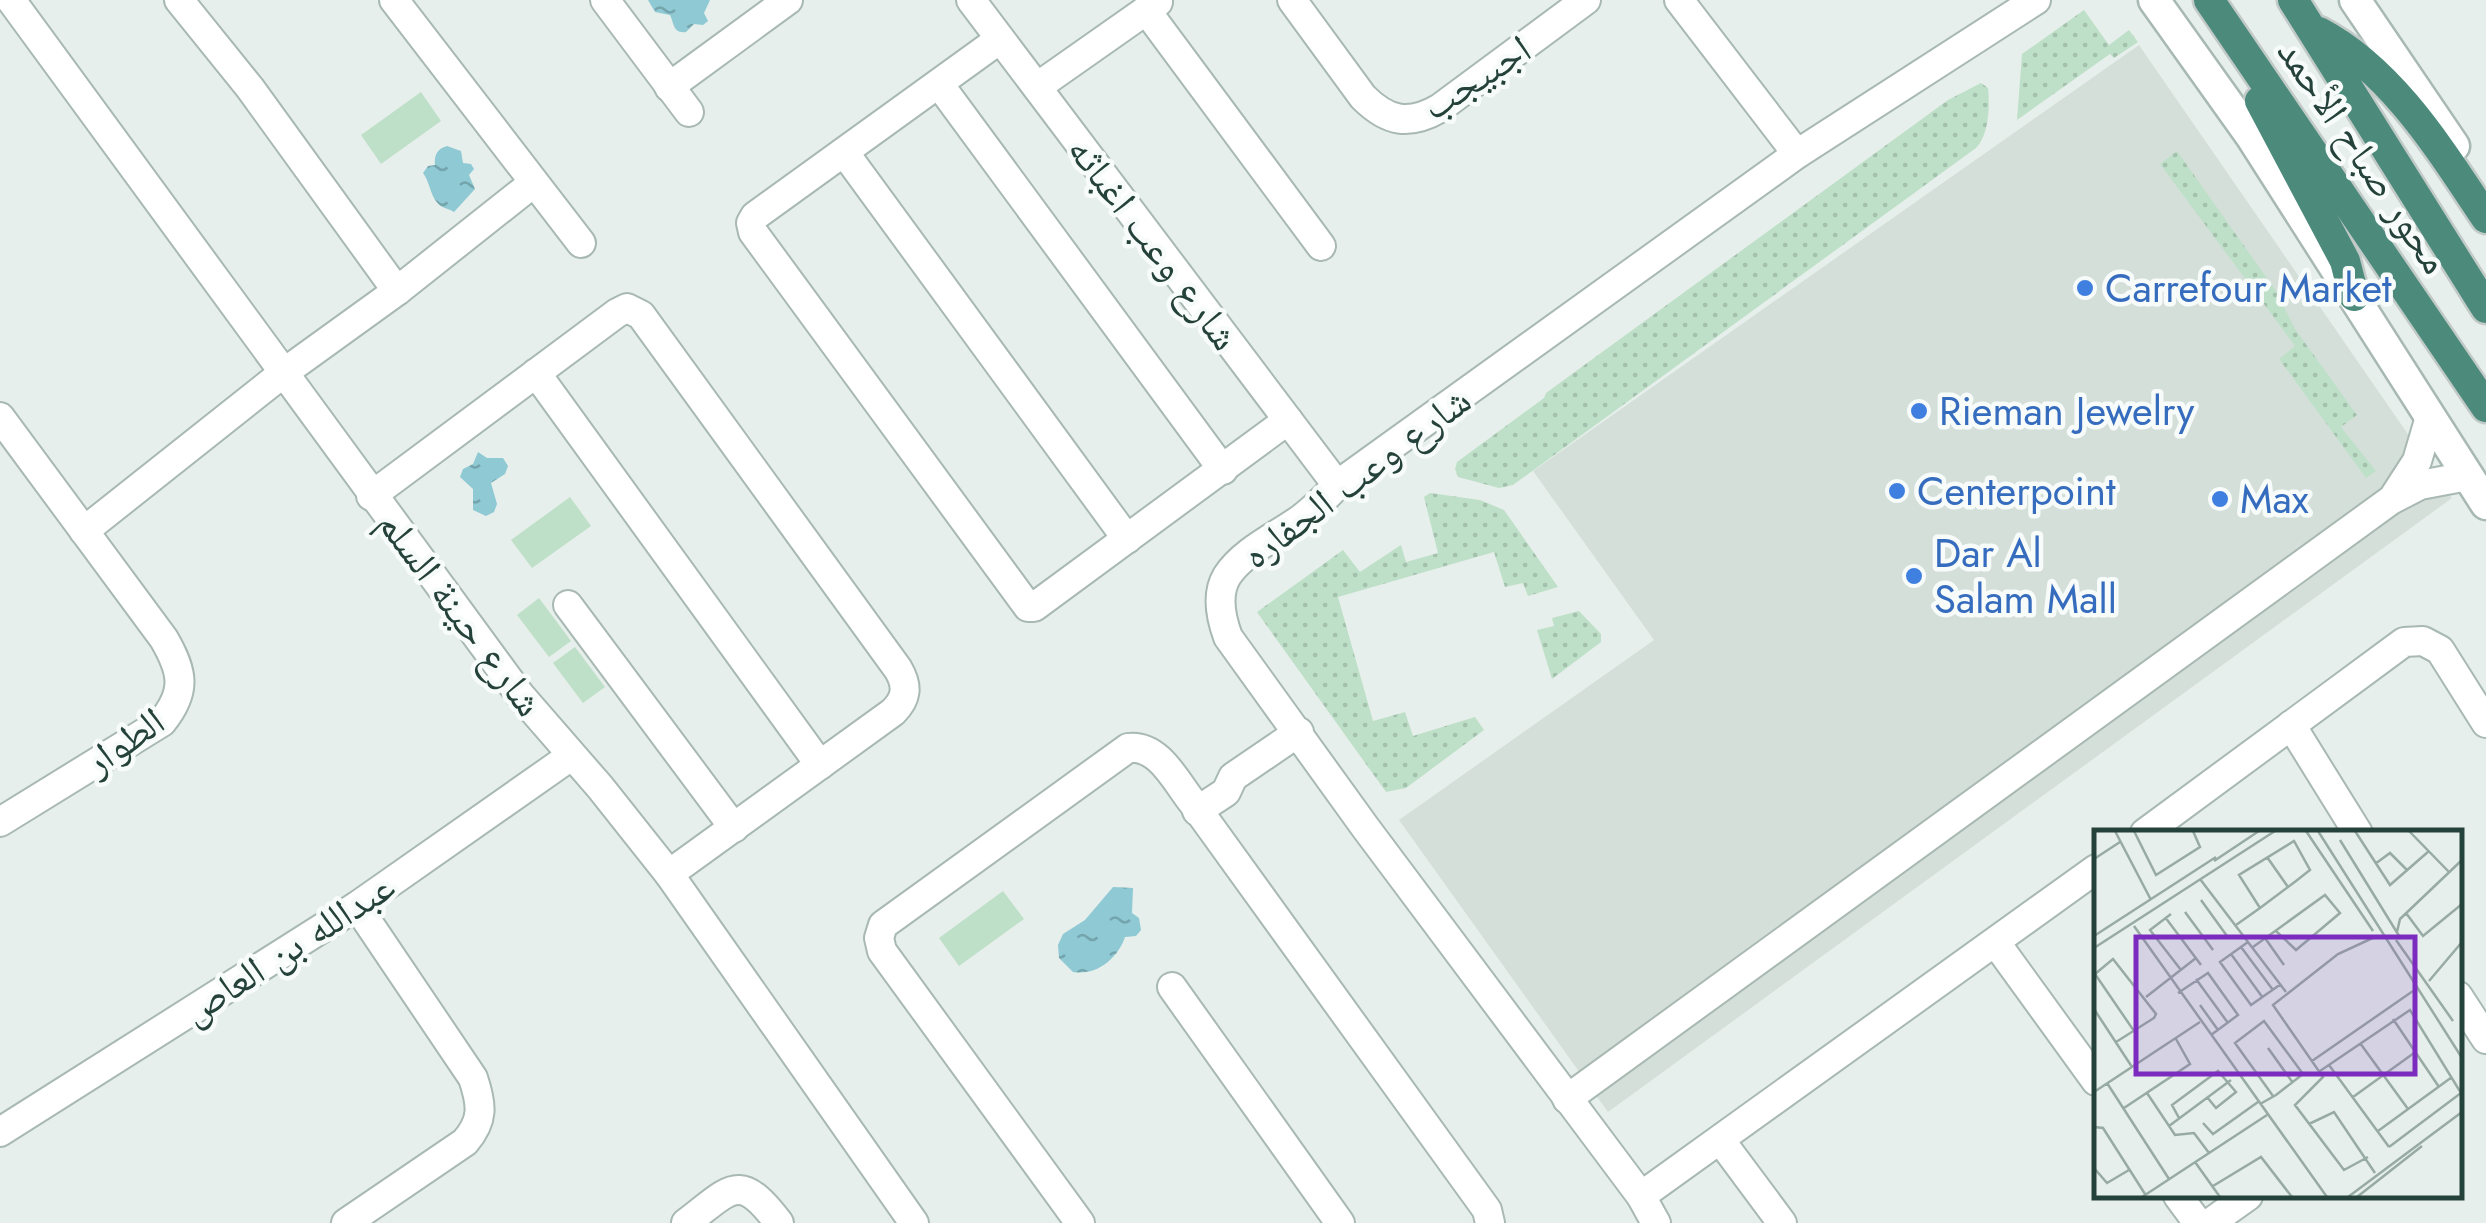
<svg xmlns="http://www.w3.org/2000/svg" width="2486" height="1223" font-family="Jost,'Noto Naskh Arabic',sans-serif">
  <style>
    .built { fill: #d4dfda }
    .grass { fill: url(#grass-dots) }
    .pitch { fill: #bfe0c8 }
    .water { fill: url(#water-ripples) }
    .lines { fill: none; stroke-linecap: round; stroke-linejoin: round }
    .minor-casing { stroke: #a8b8b2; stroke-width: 32 }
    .tertiary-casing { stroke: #a8b8b2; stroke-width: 35 }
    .trunk-casing { stroke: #c2cac8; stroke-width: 35 }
    .minor { stroke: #fff; stroke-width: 28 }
    .tertiary { stroke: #fff; stroke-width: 30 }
    .trunk { stroke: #4c8a7c; stroke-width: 30 }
    .shop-dot { fill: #3f7fe0; stroke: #f7fbf9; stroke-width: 4 }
    .labels { text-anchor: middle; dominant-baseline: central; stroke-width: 9; stroke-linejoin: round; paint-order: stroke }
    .street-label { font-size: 40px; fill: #24423a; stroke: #f7fbf9 }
    .shop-label { font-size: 40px; fill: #366cbe; stroke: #f7fbf9; text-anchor: start }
    .inset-road { fill: none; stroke: #98aaa4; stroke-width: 2.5 }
    .view { fill: #7b2cbf; fill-opacity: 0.15; stroke: #7b2cbf; stroke-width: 5 }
    .inset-edge { fill: none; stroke: #24423a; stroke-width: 5 }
  </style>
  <defs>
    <pattern id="grass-dots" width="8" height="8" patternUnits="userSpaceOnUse" patternTransform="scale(2.5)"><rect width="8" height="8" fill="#bfe0c8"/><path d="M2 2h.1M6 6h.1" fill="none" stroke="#a4c1ad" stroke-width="1.8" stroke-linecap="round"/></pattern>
    <pattern id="water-ripples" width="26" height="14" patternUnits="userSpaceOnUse" patternTransform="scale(2.5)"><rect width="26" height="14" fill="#8ec9d4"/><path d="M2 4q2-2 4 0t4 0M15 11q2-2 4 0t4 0" fill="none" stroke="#74a5ad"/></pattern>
  </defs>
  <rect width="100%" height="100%" fill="#e6efeb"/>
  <polygon class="built" points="2139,45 2452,498 1608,1112 1399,820 1654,640 1533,471"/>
  <g class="grass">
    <polygon points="2084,10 2109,45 2129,30 2138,42 2114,58 2110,54 2017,120 2022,54"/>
    <path d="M1981 83 1988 88C1990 106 1989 135 1976 148L1513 485 1499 488 1458 477 1455 469 1457 462 1544 398 1546 393 1948 100Z"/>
    <polygon points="2177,151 2276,291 2295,329 2357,415 2341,427 2376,471 2366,478 2279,359 2295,346 2160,164"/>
    <polygon points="1430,493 1480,500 1504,510 1558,587 1528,596 1523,583 1505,587 1494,552 1338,597 1373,721 1405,712 1413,736 1475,717 1484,730 1406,788 1386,792 1257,612 1343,550 1360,572 1401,545 1406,562 1438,553 1424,497"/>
    <polygon points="1579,611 1601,634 1601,642 1552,679 1537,630 1554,626 1552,618"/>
  </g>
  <g class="pitch">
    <polygon points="421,92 441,121 381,164 361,135"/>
    <polygon points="570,497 591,526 532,568 511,540"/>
    <polygon points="539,598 571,641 549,657 517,615"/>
    <polygon points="575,647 605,687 583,703 553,663"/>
    <polygon points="1003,891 1024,919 959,966 939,938"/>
  </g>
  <g class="water">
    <path d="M648 0H710L704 13 708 21 703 25 694 24 686 32C673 34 674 23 670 15L655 12Z"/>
    <path d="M447 146 461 151 463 163 471 164 474 169 469 175 475 189 454 212C450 209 445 209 441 206 430 198 431 184 423 173L428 166 435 165C434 155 437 149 447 146Z"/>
    <polygon points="478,452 487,458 503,458 508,466 505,474 491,483 497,504 494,512 486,516 473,510 473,489 460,477 463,469 473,464"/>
    <path d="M1113 887 1133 888 1132 913 1139 918 1141 930 1136 936 1125 937C1118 958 1097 976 1073 972L1059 958 1058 945 1063 934 1085 920Z"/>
  </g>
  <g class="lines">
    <g class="minor-casing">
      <g id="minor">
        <polyline points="11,0 520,695 600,787 669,874 914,1223"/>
        <polyline points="179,0 250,88 397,291"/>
        <polyline points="394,0 581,243"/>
        <polyline points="605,0 689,112"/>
        <polyline points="971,0 1337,485"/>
        <path d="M1292 0 1363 97C1388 122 1409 126 1440 108L1586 0"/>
        <polyline points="1679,0 1797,154"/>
        <polyline points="1146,10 1321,246"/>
        <polyline points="1000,39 755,216 751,223 753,232 1028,607 1034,607 1288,420"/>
        <polyline points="939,84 1223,470"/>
        <polyline points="669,87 788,0"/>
        <polyline points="1037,87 1158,2"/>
        <polyline points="844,152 1127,539"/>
        <polyline points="536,373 820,765"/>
        <path d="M0 417 164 639C183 672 187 691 162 722L0 822"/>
        <polyline points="2395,495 2417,461 2430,417"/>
        <path d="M371 496 617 313 627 308 641 315 898 669C908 686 907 698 893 712L669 874"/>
        <polyline points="84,531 282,374 397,291 532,184"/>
        <polyline points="568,605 734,828"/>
        <polyline points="2291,725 2358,833"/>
        <polyline points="1197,811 1226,792 1233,777 1299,732"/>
        <polyline points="2145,833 2404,642 2423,641 2440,650 2486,723"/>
        <polyline points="1996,943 2096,1081"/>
        <polyline points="1172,987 1340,1223"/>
        <polyline points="2458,996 2486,1039"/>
        <polyline points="1567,1099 2391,500 2420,485 2468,476"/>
        <polyline points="0,1132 357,906 571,756"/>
        <polyline points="1721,1141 1782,1223"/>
        <polyline points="1641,1196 2096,869"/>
        <polyline points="2178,1196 2198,1223"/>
        <path d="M346 1223 465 1142C484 1120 482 1105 473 1078L357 906"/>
        <path d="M686 1223C731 1189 739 1170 779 1223"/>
        <path d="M1080 1223 882 951 879 938 883 925 1128 748C1159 744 1176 782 1193 803L1487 1210 1490 1223"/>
        <path d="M1656 1223 1641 1196 1365 827 1228 637C1221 618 1216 594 1227 576 1243 551 1279 535 1302 518 1315 508 1326 497 1337 485L1797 154 2036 0"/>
        <polyline points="2210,1223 2248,1196"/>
      </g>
    </g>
    <g class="tertiary-casing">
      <g id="tertiary">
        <polyline points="2154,0 2251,136 2486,504"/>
        <polyline points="2355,0 2454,146"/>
      </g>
    </g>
    <g class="trunk-casing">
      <g id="trunk">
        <polyline points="2209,0 2486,407"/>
        <polyline points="2293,0 2486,308"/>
        <path d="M2319 32C2393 71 2441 151 2486 218"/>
        <polyline points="2260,101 2345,261 2354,296"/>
      </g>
    </g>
    <use href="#minor" class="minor"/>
    <use href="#tertiary" class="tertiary"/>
    <use href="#trunk" class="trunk"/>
  </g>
  <g class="shop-dot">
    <circle cx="2085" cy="288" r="10"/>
    <circle cx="1919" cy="411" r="10"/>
    <circle cx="1897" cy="491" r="10"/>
    <circle cx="2220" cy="499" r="10"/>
    <circle cx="1914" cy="576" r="10"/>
  </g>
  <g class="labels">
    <g class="street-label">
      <text transform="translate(1476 77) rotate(-33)">اجبيجب</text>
      <text transform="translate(2364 156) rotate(56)">محور صباح الأحمد</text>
      <text transform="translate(1154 243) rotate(53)">شارع وعب اغباثه</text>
      <text transform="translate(1356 477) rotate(-37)">شارع وعب الجفاره</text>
      <text transform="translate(461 613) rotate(53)">شارع حينة السلم</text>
      <text transform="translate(124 741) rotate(-35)">الطوار</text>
      <text transform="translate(288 948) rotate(-33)">عبدالله بن العاص</text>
    </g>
    <g class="shop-label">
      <text x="2105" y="288">Carrefour Market</text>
      <text x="1939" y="411">Rieman Jewelry</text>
      <text x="1917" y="491">Centerpoint</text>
      <text x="2240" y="499">Max</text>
      <text x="1934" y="553">Dar Al<tspan x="1934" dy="46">Salam Mall</tspan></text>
    </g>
  </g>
  <g transform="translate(2094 830)">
    <rect width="368" height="368" fill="#e6efeb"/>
    <path class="inset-road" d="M21 1 57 70M40 1 62 45 106 17 99 1M212 1 279 101M224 1 368 228M261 1 296 55 335 21M315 1 355 42M246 10 307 109M173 27 194 57M0 29 26 12M120 31 165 1M281 34 296 23 314 41M106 49 192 162M107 70 133 106M91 82 119 120M312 83 329 106 368 74M77 84 56 100 87 140M71 87 107 135M142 95 166 78 202 51 216 40 200 11 145 45 166 78M40 96 233 367M303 102 306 89 368 30M0 106 122 27M171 108 190 135M302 110 359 191M154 112 126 132 157 175 187 154M147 117 179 160M159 117 231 65 246 83 202 120 182 101M0 118 181 1M137 124 169 168M102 149 134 193M335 151 368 112M84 163 114 143 144 185 117 205M52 167 102 128M106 175 124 200M0 179 38 237M299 189 345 257M22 212 60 188 62 184 19 129 1 144 40 201M266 213 314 279M174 218 199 253M218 231 319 161M235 235 295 317M226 241 316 180 367 263 295 317M13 253 75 349M0 262 106 192M53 263 81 305 100 303 115 323M259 267 320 223M166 274 182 265 209 244 170 191 141 213 179 266M30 278 96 234 82 209M85 288 78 275 124 241 142 262 122 278 113 267M109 293 119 304 164 272M215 294 240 282 281 343M75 296 137 250M0 297 9 298 51 364M284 301 358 247M274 327 250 340 201 275 229 247 179 175 244 124 283 106M101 332 126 367M0 338 13 353 35 340M119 356 167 327 198 367M48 367 173 285M254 367 368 282M263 367 328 316"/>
    <path class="view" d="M42 107H321V244H42Z"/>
    <rect width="368" height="368" class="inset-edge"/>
  </g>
</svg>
